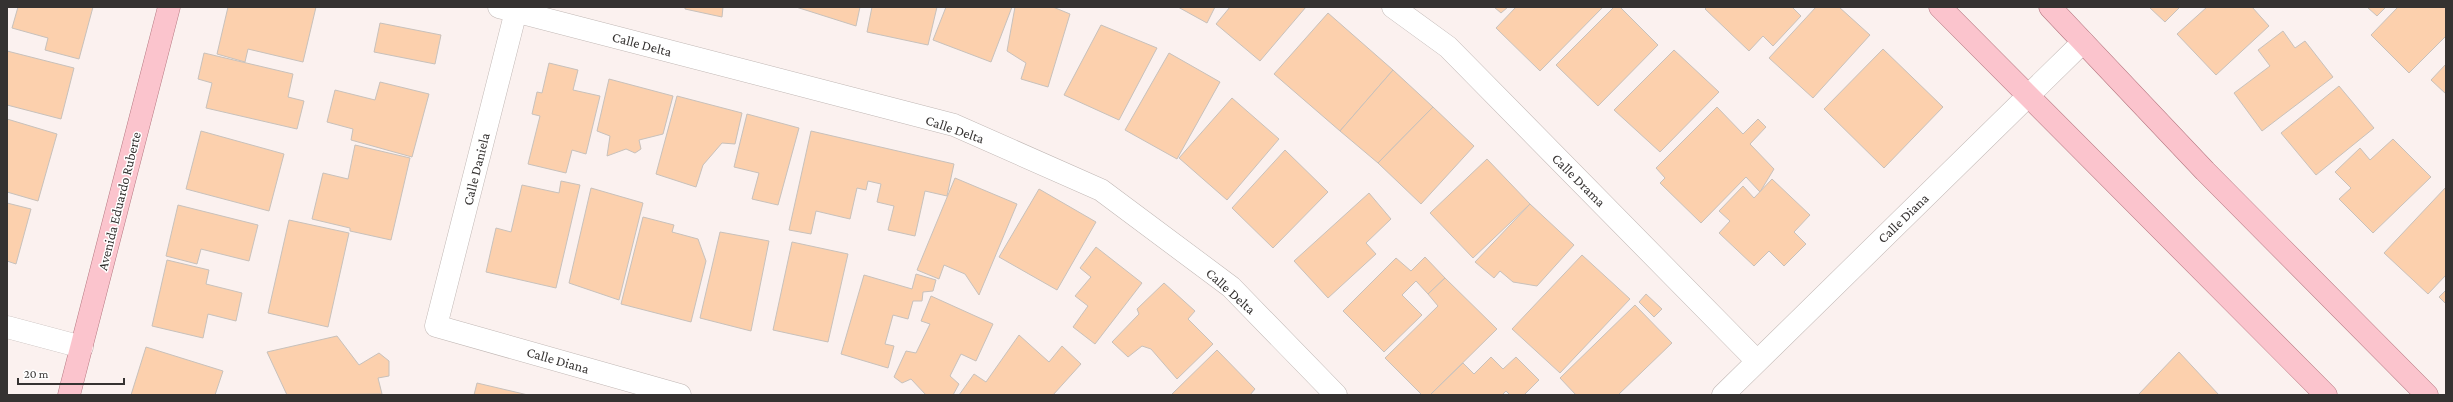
<svg xmlns="http://www.w3.org/2000/svg" width="2453" height="402" font-family="'Crimson Pro',serif">
  <style>
    .building { fill: #fcd0ad; stroke: #c8c1bb }
    .lines { fill: none; stroke-linecap: round; stroke-linejoin: round }
    .minor-casing { stroke: #c0b7b4; stroke-width: 23 }
    .primary-casing { stroke: #b47780; stroke-width: 23 }
    .minor { stroke: #fff; stroke-width: 22 }
    .primary { stroke: #fbc4cd; stroke-width: 22 }
    .labels { text-anchor: middle; dominant-baseline: central; stroke-width: 3; stroke-linejoin: round; paint-order: stroke }
    .street-label { font-size: 14px; fill: #353231; stroke: #fff }
  </style>
  <rect width="100%" height="100%" fill="#fbf1ef"/>
  <g class="building">
    <polygon points="18,7 93,7 79,59 45,50 48,38 12,28"/>
    <polygon points="228,7 316,7 303,62 248,49 245,62 217,54"/>
    <polygon points="685,7 723,7 722,17 685,9"/>
    <polygon points="796,7 860,7 856,26"/>
    <polygon points="872,7 937,7 928,45 867,32"/>
    <polygon points="946,7 1012,7 991,62 933,40"/>
    <polygon points="1015,7 1053,7 1070,14 1048,87 1021,79 1026,63 1007,51"/>
    <polygon points="1178,7 1215,7 1207,23"/>
    <polygon points="1230,7 1306,7 1260,61 1216,24"/>
    <polygon points="1494,7 1508,7 1501,13"/>
    <polygon points="1516,7 1603,7 1540,71 1496,28"/>
    <polygon points="1614,7 1620,7 1658,45 1598,106 1556,65"/>
    <polygon points="1707,7 1792,7 1801,16 1773,46 1763,36 1749,51 1705,9"/>
    <polygon points="1816,7 1839,7 1870,35 1813,98 1769,58"/>
    <polygon points="2149,7 2180,7 2165,22"/>
    <polygon points="2207,7 2252,7 2269,26 2216,75 2177,34"/>
    <polygon points="2367,7 2386,7 2377,16"/>
    <polygon points="2398,7 2446,7 2446,36 2409,73 2371,35"/>
    <polygon points="1328,13 1393,70 1340,131 1274,74"/>
    <polygon points="380,23 441,35 435,64 374,52"/>
    <polygon points="1101,25 1157,48 1119,120 1064,95"/>
    <polygon points="2283,31 2295,48 2305,41 2333,77 2262,131 2234,93 2270,66 2258,50"/>
    <polygon points="1883,49 1943,107 1884,168 1824,109"/>
    <polygon points="1674,50 1719,92 1660,152 1614,110"/>
    <polygon points="7,51 74,68 61,119 7,105"/>
    <polygon points="204,53 293,74 288,97 304,101 297,129 206,108 212,83 198,79"/>
    <polygon points="1169,53 1220,82 1177,159 1125,130"/>
    <polygon points="549,63 578,70 573,90 600,96 586,154 572,150 566,173 528,164 540,116 532,114 537,92 542,93"/>
    <polygon points="2446,64 2446,94 2431,80"/>
    <polygon points="1393,70 1433,107 1378,163 1340,131"/>
    <polygon points="609,79 673,96 663,134 639,140 641,149 635,153 626,149 607,156 610,136 597,131"/>
    <polygon points="380,82 429,94 412,157 351,140 353,129 327,122 335,90 375,100"/>
    <polygon points="2339,86 2374,128 2316,175 2281,133"/>
    <polygon points="677,96 742,113 735,144 722,143 703,165 696,187 656,174"/>
    <polygon points="1232,98 1279,139 1227,200 1179,158"/>
    <polygon points="1433,107 1474,146 1421,204 1378,163"/>
    <polygon points="1717,107 1743,134 1758,119 1766,127 1750,144 1774,169 1760,192 1746,177 1701,223 1660,183 1665,178 1656,168"/>
    <polygon points="747,114 799,128 778,205 752,199 759,173 734,167"/>
    <polygon points="7,119 57,134 38,201 7,192"/>
    <polygon points="201,131 284,154 269,211 186,189"/>
    <polygon points="811,131 954,164 947,196 925,191 915,236 888,230 894,206 877,202 881,184 868,181 866,190 857,188 850,219 816,211 811,234 789,230"/>
    <polygon points="2393,139 2431,177 2373,233 2339,199 2351,188 2335,172 2360,148 2370,160"/>
    <polygon points="355,145 410,158 391,240 350,231 350,228 312,219 323,173 348,179"/>
    <polygon points="1285,150 1328,192 1273,248 1232,208"/>
    <polygon points="1487,159 1530,204 1473,258 1430,213"/>
    <polygon points="955,178 1017,204 979,295 965,274 944,265 939,279 917,270"/>
    <polygon points="1772,179 1810,215 1794,232 1806,244 1784,266 1769,251 1754,266 1719,233 1730,221 1719,211 1743,186 1754,198"/>
    <polygon points="561,181 580,185 556,288 486,272 496,228 511,232 522,185 559,193"/>
    <polygon points="2446,187 2446,275 2428,294 2384,253"/>
    <polygon points="591,188 643,203 619,300 569,283"/>
    <polygon points="1039,189 1096,222 1057,290 999,257"/>
    <polygon points="1369,193 1391,219 1366,243 1376,254 1328,298 1294,261"/>
    <polygon points="7,203 31,209 16,264 7,261"/>
    <polygon points="1530,204 1574,245 1537,286 1513,282 1500,271 1494,278 1475,262"/>
    <polygon points="178,205 258,225 249,261 201,249 197,264 166,256"/>
    <polygon points="643,217 674,225 672,232 698,239 706,261 691,322 621,304"/>
    <polygon points="289,220 349,233 328,327 268,313"/>
    <polygon points="720,232 769,241 751,331 700,318"/>
    <polygon points="792,242 848,254 828,342 773,330"/>
    <polygon points="1096,247 1142,283 1095,344 1073,327 1088,306 1075,296 1091,277 1080,268"/>
    <polygon points="1582,255 1630,299 1560,373 1512,329"/>
    <polygon points="1425,257 1445,278 1428,294 1416,281 1402,295 1422,315 1384,352 1343,311 1396,258 1411,271"/>
    <polygon points="167,260 209,270 206,284 242,293 236,321 208,314 203,338 152,326"/>
    <polygon points="916,274 936,280 933,291 923,292 922,301 913,301 908,319 893,315 885,344 894,346 888,368 841,354 864,275 912,289"/>
    <polygon points="1445,278 1497,329 1430,395 1422,395 1385,358 1438,306 1428,294"/>
    <polygon points="1164,283 1195,311 1188,319 1213,344 1177,379 1151,349 1142,346 1128,357 1112,342 1139,314 1137,309"/>
    <polygon points="2446,290 2446,304 2439,297"/>
    <polygon points="1646,294 1662,309 1654,317 1639,302"/>
    <polygon points="931,296 993,324 976,361 961,354 950,376 959,384 953,395 926,395 911,379 902,383 894,377 906,351 916,353 930,324 921,321"/>
    <polygon points="1635,305 1672,343 1618,395 1576,395 1560,378"/>
    <polygon points="1019,335 1049,362 1062,346 1081,364 1053,395 959,395 974,374 986,382"/>
    <polygon points="337,336 359,365 379,353 389,361 389,376 378,378 382,394 287,395 267,352"/>
    <polygon points="146,347 223,371 215,395 131,395"/>
    <polygon points="1217,350 1255,389 1250,395 1171,395"/>
    <polygon points="2179,352 2219,395 2138,395"/>
    <polygon points="1491,357 1503,369 1516,357 1539,380 1524,395 1510,395 1506,391 1502,395 1430,395 1463,363 1474,374"/>
    <polygon points="477,383 528,395 474,395"/>
  </g>
  <g class="lines">
    <g class="minor-casing">
      <g id="minor">
        <polyline points="499,7 954,125 1101,190 1231,287 1336,395"/>
        <polyline points="1393,7 1448,47 1757,361"/>
        <polyline points="516,11 436,326 680,395"/>
        <polyline points="7,327 82,347"/>
        <polyline points="1723,395 2083,42"/>
      </g>
    </g>
    <g class="primary-casing">
      <g id="primary">
        <polyline points="1940,7 2326,395"/>
        <polyline points="2050,7 2205,171 2427,395"/>
        <polyline points="69,395 169,7"/>
      </g>
    </g>
    <use href="#minor" class="minor"/>
    <use href="#primary" class="primary"/>
  </g>
  <g class="labels">
    <g class="street-label">
      <text transform="translate(642 44) rotate(15)">Calle Delta</text>
      <text transform="translate(955 129) rotate(19)">Calle Delta</text>
      <text transform="translate(476 169) rotate(-76)">Calle Daniela</text>
      <text transform="translate(1579 180) rotate(45)">Calle Drama</text>
      <text transform="translate(119 201) rotate(-76)">Avenida Eduardo Ruberte</text>
      <text transform="translate(1903 218) rotate(-44)">Calle Diana</text>
      <text transform="translate(1231 291) rotate(42)">Calle Delta</text>
      <text transform="translate(558 360) rotate(16)">Calle Diana</text>
    </g>
  </g>
  <rect width="2453" height="402" fill="none" stroke="#353231" stroke-width="16"/>
  <path d="M18 378v6h106v-6" fill="none" stroke="#353231" stroke-width="2"/>
  <text x="24" y="378" font-size="12" fill="#353231" stroke="#ffffff" stroke-width="3" paint-order="stroke">20 m</text>
</svg>
